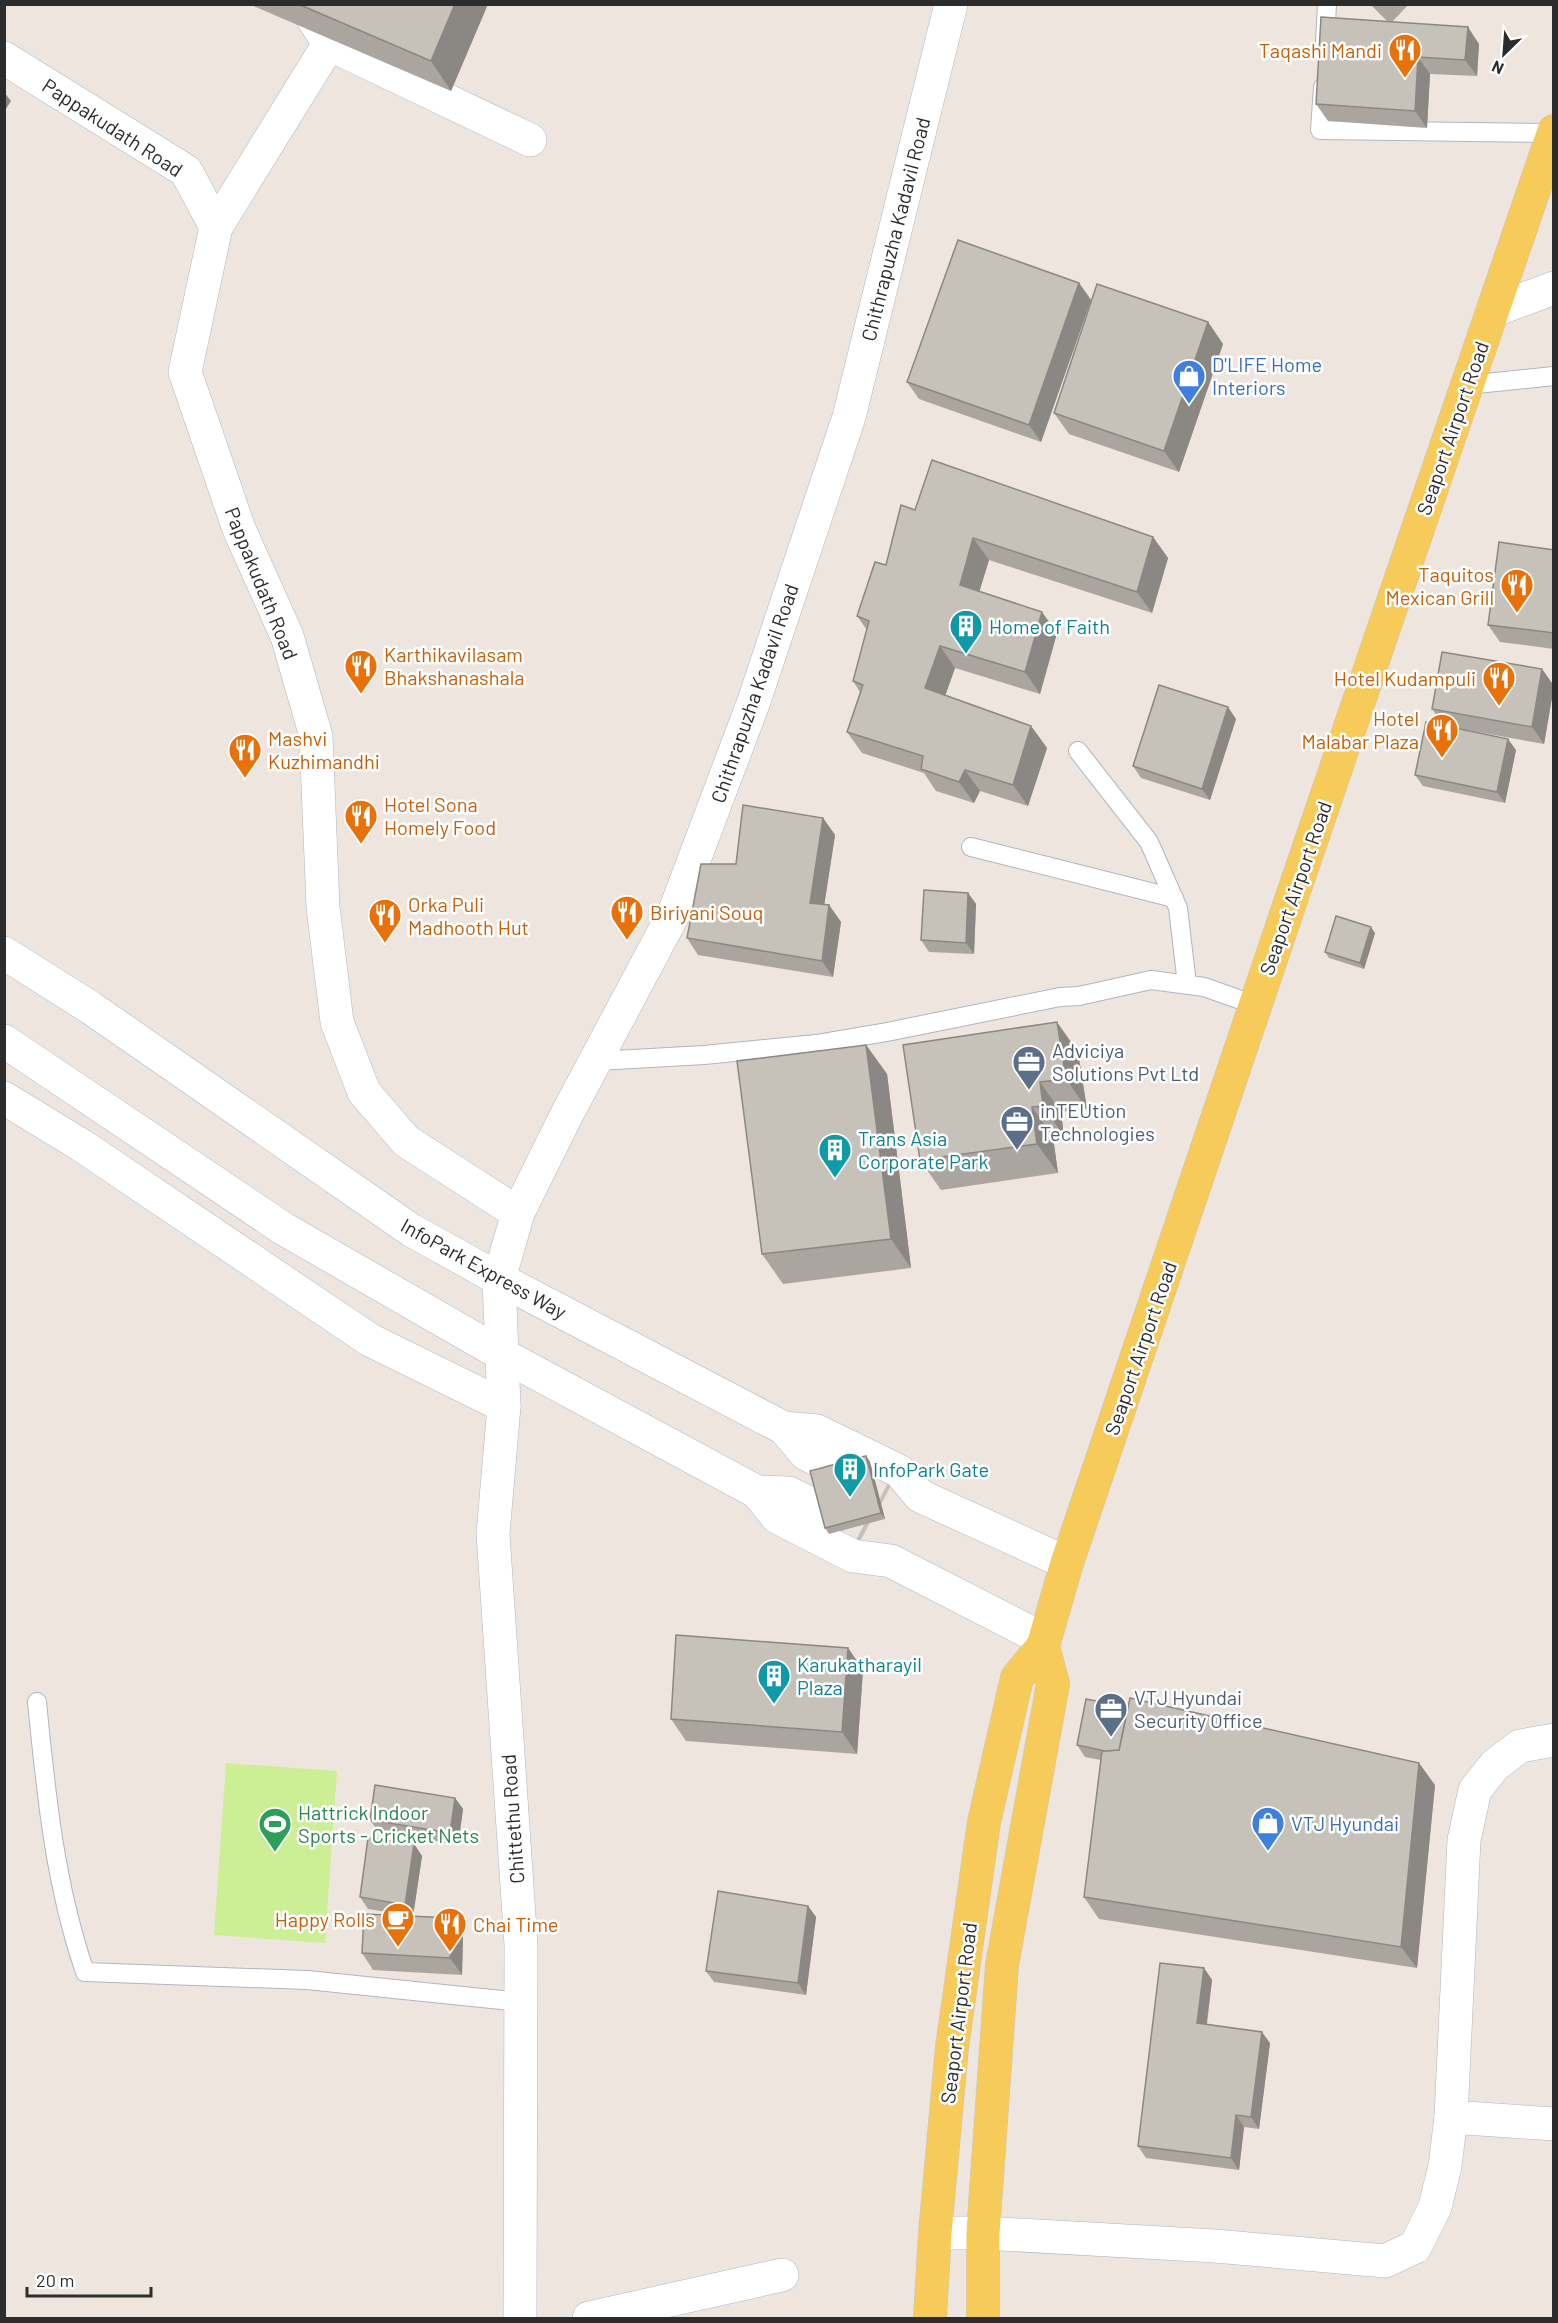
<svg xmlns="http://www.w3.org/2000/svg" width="1558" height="2323" font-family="Barlow,sans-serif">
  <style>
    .pitch { fill: #ccee94 }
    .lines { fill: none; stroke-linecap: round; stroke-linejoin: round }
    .street-tunnel { stroke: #c7c1ba; stroke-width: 33; stroke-dasharray: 33 16; stroke-linecap: butt }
    .lane-casing { stroke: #b2b5c0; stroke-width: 20 }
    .street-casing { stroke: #b2b5c0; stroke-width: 34 }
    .secondary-casing { stroke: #b2b5c0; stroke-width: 34 }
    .primary-casing { stroke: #c8c8c8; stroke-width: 34 }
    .lane { stroke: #fff; stroke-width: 18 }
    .street { stroke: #fff; stroke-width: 33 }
    .secondary { stroke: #fff; stroke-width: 33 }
    .primary { stroke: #f7cb5a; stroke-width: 33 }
    .wall { fill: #aaa69f }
    .shaded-wall { fill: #8b8782 }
    .building { fill: #c6c1b9; stroke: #8b8782; stroke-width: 1.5 }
    .labels { text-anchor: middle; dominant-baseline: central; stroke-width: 5; stroke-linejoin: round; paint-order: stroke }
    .food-label { font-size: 20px; fill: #c56008; stroke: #fff; text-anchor: start }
    .street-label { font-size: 20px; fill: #2c2c2c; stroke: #fff }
    .shop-label { font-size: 20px; fill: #366cbe; stroke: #fff; text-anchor: start }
    .culture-label { font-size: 20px; fill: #0d838f; stroke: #fff; text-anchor: start }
    .service-label { font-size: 20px; fill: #4e5e75; stroke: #fff; text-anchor: start }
    .leisure-label { font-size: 20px; fill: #27864d; stroke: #fff; text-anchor: start }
  </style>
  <rect width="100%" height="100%" fill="#eee6de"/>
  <polygon class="pitch" points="226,1763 337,1771 325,1943 214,1935"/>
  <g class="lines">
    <g class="street-tunnel">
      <polyline points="839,1471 886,1495"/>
      <polyline points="818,1507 865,1532"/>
    </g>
    <g class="lane-casing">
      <g id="lane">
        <polyline points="1325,42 1327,4"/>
        <polyline points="1323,87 1320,130 1553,133"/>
        <polyline points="1467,385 1554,376"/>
        <polyline points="1078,751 1149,842 1178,908 1187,984"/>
        <polyline points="971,847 1174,898"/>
        <polyline points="597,1061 704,1055 816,1044 887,1032 1060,997 1079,996 1151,980 1204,987 1255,1005"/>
        <path d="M37 1702C46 1794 55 1885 85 1972L307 1980 521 2002"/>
      </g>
    </g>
    <g class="street-casing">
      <g id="street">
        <polyline points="329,44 530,140"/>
        <polyline points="4,58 186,171 216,227 185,372 239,529 287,636 316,736 323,907 337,1022 364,1092 406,1141 518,1213"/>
        <polyline points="216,227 329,44 304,4"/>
        <polyline points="4,953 91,1008 411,1230 499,1279 784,1428 817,1431 899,1471 920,1496 1067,1563"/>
        <polyline points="4,1041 284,1229 503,1355 757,1492 777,1517 853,1556 891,1561 1045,1640"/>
        <polyline points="4,1098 81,1145 370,1340 504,1406"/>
        <polyline points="784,1428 806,1454 838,1470"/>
        <polyline points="757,1492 789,1493 818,1507"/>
        <polyline points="1451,2117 1554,2124"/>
        <polyline points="935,2233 983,2233 1215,2246 1385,2261 1415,2247 1435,2207 1445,2166 1451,2117 1464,1840 1475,1790 1495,1765 1520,1746 1554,1740"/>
        <polyline points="520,2318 521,1945 493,1534 504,1406 499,1279 518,1213 567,1114 674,913 754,701 849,417 951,4"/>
        <polyline points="589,2318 782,2275"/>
      </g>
    </g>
    <g class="secondary-casing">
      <polyline id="secondary" points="1492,311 1554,288"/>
    </g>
    <g class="primary-casing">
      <g id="primary">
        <polyline points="930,2318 935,2233 952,2047 984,1822 1017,1678 1043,1646 1067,1563 1295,888 1554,131"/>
        <polyline points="983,2318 983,2233 1002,1965 1053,1684 1043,1646"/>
      </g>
    </g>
    <use href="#lane" class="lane"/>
    <use href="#street" class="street"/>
    <use href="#secondary" class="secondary"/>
    <use href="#primary" class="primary"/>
  </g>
  <g class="wall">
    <polygon points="249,4 488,4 451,91"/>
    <polygon points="1370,4 1409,4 1392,22 1479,44 1477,76 1430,74 1427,128 1328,121 1316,104 1388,22"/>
    <polygon points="1079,283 1091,300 1041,442 919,399 907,382"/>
    <polygon points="1208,322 1223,344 1179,472 1069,434 1054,413"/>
    <polygon points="915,510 1153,537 1168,558 1152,613 989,560 979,591 1057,633 1040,694 955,668 945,696 1031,726 1047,748 1028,806 980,791 974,803 936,791 924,773 862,753 847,732 860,692 853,681 867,630 857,616"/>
    <polygon points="1554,550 1554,649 1500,642 1488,625"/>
    <polygon points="1542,669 1554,686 1544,744 1450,727 1516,750 1505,803 1423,786 1415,775 1444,726 1432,709"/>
    <polygon points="1236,719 1210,800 1141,778 1133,766"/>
    <polygon points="823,818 835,835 824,905 829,905 841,922 833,977 698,955 687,938"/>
    <polygon points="968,893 976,904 974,954 929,952 921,940"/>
    <polygon points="1375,933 1364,969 1329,958 1325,952"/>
    <polygon points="866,1045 887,1074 911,1268 783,1284 762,1254"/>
    <polygon points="1078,1052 1087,1109 1061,1112 1064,1136 1053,1137 1058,1173 941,1190 920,1160"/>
    <polygon points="866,1456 870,1462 885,1519 829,1534 825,1528"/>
    <polygon points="848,1648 863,1670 857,1754 686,1741 671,1719"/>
    <polygon points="1077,1745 1435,1785 1417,1968 1099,1919 1084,1897 1101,1760 1085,1757"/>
    <polygon points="455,1798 463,1809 458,1845 378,1831 370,1820"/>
    <polygon points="414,1844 422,1856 413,1916 368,1909 360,1897"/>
    <polygon points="808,1906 816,1917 806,1995 714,1982 706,1971"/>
    <polygon points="463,1935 462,1975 373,1970 362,1953"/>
    <polygon points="1204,1968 1212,1980 1207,2025 1270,2043 1259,2129 1244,2127 1239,2170 1146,2158 1138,2146"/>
  </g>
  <g class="shaded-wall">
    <polygon points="455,4 488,4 451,91 431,61"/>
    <polygon points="1468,27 1479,44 1477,76 1465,60"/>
    <polygon points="1418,57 1430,74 1427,128 1415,111"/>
    <polygon points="4,92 11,101 4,112"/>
    <polygon points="1079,283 1091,300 1041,442 1029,425"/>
    <polygon points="1208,322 1223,344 1179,472 1164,451"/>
    <polygon points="1153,537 1168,558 1152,613 1137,592"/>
    <polygon points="973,538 989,560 975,606 960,585"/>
    <polygon points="1042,612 1057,633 1040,694 1025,672"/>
    <polygon points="940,646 955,668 940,710 925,688"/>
    <polygon points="1542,669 1554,686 1544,744 1532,727"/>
    <polygon points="1228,707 1236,719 1210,800 1202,789"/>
    <polygon points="1031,726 1047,748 1028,806 1013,785"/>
    <polygon points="1508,739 1516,750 1505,803 1497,792"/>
    <polygon points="965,770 980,791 974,803 959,782"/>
    <polygon points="823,818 835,835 822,920 810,903"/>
    <polygon points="968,893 976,904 974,954 966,943"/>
    <polygon points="829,905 841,922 833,977 822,961"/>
    <polygon points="1371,927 1375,933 1364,969 1360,963"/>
    <polygon points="1057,1022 1078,1052 1087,1109 1066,1079"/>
    <polygon points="866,1045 887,1074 911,1268 891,1239"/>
    <polygon points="1040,1082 1061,1112 1064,1136 1043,1106"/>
    <polygon points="1032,1107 1053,1137 1058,1173 1037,1144"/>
    <polygon points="866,1456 870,1462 885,1519 881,1513"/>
    <polygon points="848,1648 863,1670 857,1754 842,1732"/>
    <polygon points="1419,1763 1435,1785 1417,1968 1401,1947"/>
    <polygon points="455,1798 463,1809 458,1845 450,1833"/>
    <polygon points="414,1844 422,1856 413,1916 405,1905"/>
    <polygon points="808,1906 816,1917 806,1995 798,1983"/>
    <polygon points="452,1918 463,1935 462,1975 450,1958"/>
    <polygon points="1204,1968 1212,1980 1205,2035 1197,2023"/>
    <polygon points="1262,2032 1270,2043 1259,2129 1251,2117"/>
    <polygon points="1236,2115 1244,2127 1239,2170 1231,2158"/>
  </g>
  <g class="building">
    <polygon points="298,4 455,4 431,61"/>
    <polygon points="1321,17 1468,27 1465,60 1418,57 1415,111 1316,104"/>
    <polygon points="958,240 1079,283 1029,425 907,382"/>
    <polygon points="1097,284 1208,322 1164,451 1054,413"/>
    <polygon points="932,460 1153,537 1137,592 973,538 960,585 1042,612 1025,672 940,646 925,688 1031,726 1013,785 965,770 959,782 921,769 923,756 847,732 863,685 853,681 869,621 857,616 875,562 886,565 901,505 915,510"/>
    <polygon points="1499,542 1554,550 1554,633 1488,625"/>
    <polygon points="1442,652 1542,669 1532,727 1432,709"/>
    <polygon points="1159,685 1228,707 1202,789 1133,766"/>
    <polygon points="1426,722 1508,739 1497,792 1415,775"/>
    <polygon points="743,805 823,818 810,903 829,905 822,961 687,938 701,864 736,864"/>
    <polygon points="924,890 968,893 966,943 921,940"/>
    <polygon points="1336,916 1371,927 1360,963 1325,952"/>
    <polygon points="1057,1022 1066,1079 1040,1082 1043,1106 1032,1107 1037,1144 920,1160 903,1045"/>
    <polygon points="866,1045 891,1239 762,1254 737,1061"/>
    <polygon points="866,1456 881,1513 825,1528 810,1471"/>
    <polygon points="676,1635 848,1648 842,1732 671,1719"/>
    <polygon points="1130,1698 1419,1763 1401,1947 1084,1897 1102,1751 1119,1750"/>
    <polygon points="1086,1699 1128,1707 1119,1750 1105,1751 1077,1745"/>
    <polygon points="375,1785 455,1798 450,1833 370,1820"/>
    <polygon points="368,1838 414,1844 405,1905 360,1897"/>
    <polygon points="718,1891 808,1906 798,1983 706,1971"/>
    <polygon points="364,1914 452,1918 450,1958 362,1953"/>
    <polygon points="1160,1963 1204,1968 1197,2023 1262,2032 1251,2117 1236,2115 1231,2158 1138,2146"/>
  </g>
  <defs>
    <g id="restaurant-pin" transform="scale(1.725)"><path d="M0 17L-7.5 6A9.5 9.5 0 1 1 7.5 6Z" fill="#e8710a" stroke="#fff"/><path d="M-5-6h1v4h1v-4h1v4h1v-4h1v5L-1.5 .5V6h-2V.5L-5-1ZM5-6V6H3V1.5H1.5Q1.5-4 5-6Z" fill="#fff"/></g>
    <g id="shop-pin" transform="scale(1.725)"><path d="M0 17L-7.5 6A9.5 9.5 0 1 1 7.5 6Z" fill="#3f7fe0" stroke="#fff"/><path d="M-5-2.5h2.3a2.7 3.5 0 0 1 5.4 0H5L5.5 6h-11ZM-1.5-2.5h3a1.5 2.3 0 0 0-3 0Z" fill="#fff"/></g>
    <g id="building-pin" transform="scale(1.725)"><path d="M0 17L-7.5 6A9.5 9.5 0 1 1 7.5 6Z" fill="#0f9aa8" stroke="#fff"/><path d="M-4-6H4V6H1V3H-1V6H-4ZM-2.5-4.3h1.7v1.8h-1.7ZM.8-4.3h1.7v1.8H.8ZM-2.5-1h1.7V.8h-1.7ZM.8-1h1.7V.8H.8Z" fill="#fff"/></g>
    <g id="office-pin" transform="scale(1.725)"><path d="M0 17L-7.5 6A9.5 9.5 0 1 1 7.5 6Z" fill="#5c6f8a" stroke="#fff"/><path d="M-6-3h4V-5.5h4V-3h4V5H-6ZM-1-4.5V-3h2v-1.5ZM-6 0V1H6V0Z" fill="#fff"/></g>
    <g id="stadium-pin" transform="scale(1.725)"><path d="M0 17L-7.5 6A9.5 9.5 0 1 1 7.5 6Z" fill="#2e9e5b" stroke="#fff"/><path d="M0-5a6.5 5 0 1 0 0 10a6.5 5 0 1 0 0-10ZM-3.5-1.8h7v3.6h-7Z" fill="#fff"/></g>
    <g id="cafe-pin" transform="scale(1.725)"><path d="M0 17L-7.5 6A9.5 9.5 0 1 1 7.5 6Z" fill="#e8710a" stroke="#fff"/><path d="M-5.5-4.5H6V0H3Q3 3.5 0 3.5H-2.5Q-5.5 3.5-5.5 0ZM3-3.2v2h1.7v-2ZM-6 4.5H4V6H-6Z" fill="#fff"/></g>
  </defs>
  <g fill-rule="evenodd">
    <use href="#restaurant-pin" x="1405" y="50"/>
    <use href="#shop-pin" x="1189" y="376"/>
    <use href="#restaurant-pin" x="1517" y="585"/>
    <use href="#building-pin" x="966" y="626"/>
    <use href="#restaurant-pin" x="361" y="666"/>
    <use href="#restaurant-pin" x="1499" y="678"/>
    <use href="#restaurant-pin" x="1442" y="730"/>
    <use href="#restaurant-pin" x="245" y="750"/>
    <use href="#restaurant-pin" x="361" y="816"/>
    <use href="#restaurant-pin" x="627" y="912"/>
    <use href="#restaurant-pin" x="385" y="915"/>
    <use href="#office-pin" x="1029" y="1062"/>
    <use href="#office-pin" x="1017" y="1122"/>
    <use href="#building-pin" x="835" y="1150"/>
    <use href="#building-pin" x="850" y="1469"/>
    <use href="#building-pin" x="774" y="1676"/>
    <use href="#office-pin" x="1111" y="1709"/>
    <use href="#shop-pin" x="1268" y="1823"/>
    <use href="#stadium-pin" x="275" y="1824"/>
    <use href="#cafe-pin" x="398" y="1919"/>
    <use href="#restaurant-pin" x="450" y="1924"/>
  </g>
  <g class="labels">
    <g class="food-label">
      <text x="1382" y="50" text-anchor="end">Taqashi Mandi</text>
      <text x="1494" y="574" text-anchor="end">Taquitos<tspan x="1494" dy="23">Mexican Grill</tspan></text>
      <text x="384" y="654">Karthikavilasam<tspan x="384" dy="23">Bhakshanashala</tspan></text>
      <text x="1476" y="678" text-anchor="end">Hotel Kudampuli</text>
      <text x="1419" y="718" text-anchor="end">Hotel<tspan x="1419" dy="23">Malabar Plaza</tspan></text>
      <text x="268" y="738">Mashvi<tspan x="268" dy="23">Kuzhimandhi</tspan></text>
      <text x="384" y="804">Hotel Sona<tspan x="384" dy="23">Homely Food</tspan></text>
      <text x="408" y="904">Orka Puli<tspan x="408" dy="23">Madhooth Hut</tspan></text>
      <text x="650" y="912">Biriyani Souq</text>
      <text x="375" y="1919" text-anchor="end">Happy Rolls</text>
      <text x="473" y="1924">Chai Time</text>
    </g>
    <g class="street-label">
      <text transform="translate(113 127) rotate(33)">Pappakudath Road</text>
      <text transform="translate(895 229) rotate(-76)">Chithrapuzha Kadavil Road</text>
      <text transform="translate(1452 428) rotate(-71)">Seaport Airport Road</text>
      <text transform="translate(262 583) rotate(68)">Pappakudath Road</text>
      <text transform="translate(754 693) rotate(-71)">Chithrapuzha Kadavil Road</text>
      <text transform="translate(1295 888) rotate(-71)">Seaport Airport Road</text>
      <text transform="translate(484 1268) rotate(29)">InfoPark Express Way</text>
      <text transform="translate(1140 1348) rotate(-71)">Seaport Airport Road</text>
      <text transform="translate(512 1819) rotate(-94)">Chittethu Road</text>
      <text transform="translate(958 2013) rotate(-83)">Seaport Airport Road</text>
    </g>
    <g class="shop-label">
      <text x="1212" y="364">D'LIFE Home<tspan x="1212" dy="23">Interiors</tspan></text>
      <text x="1291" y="1823">VTJ Hyundai</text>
    </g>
    <g class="culture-label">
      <text x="989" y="626">Home of Faith</text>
      <text x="858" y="1138">Trans Asia<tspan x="858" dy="23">Corporate Park</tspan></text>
      <text x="873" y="1469">InfoPark Gate</text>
      <text x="797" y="1664">Karukatharayil<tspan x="797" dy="23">Plaza</tspan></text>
    </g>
    <g class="service-label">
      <text x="1052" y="1050">Adviciya<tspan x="1052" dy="23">Solutions Pvt Ltd</tspan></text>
      <text x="1040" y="1110">inTEUtion<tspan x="1040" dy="23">Technologies</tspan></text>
      <text x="1134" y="1697">VTJ Hyundai<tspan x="1134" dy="23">Security Office</tspan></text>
    </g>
    <g class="leisure-label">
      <text x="298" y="1812">Hattrick Indoor<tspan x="298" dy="23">Sports - Cricket Nets</tspan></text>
    </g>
  </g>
  <rect width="1558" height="2323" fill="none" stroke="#2c2c2c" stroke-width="12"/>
  <g transform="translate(1504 54) rotate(205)" stroke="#ffffff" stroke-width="4.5" paint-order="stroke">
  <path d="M0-4.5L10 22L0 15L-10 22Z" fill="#2c2c2c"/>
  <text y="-9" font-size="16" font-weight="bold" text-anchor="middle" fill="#2c2c2c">N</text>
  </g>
  <path d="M27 2287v9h124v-9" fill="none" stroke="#2c2c2c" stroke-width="3"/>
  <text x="36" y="2287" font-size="18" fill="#2c2c2c" stroke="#ffffff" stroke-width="4.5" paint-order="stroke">20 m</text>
</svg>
